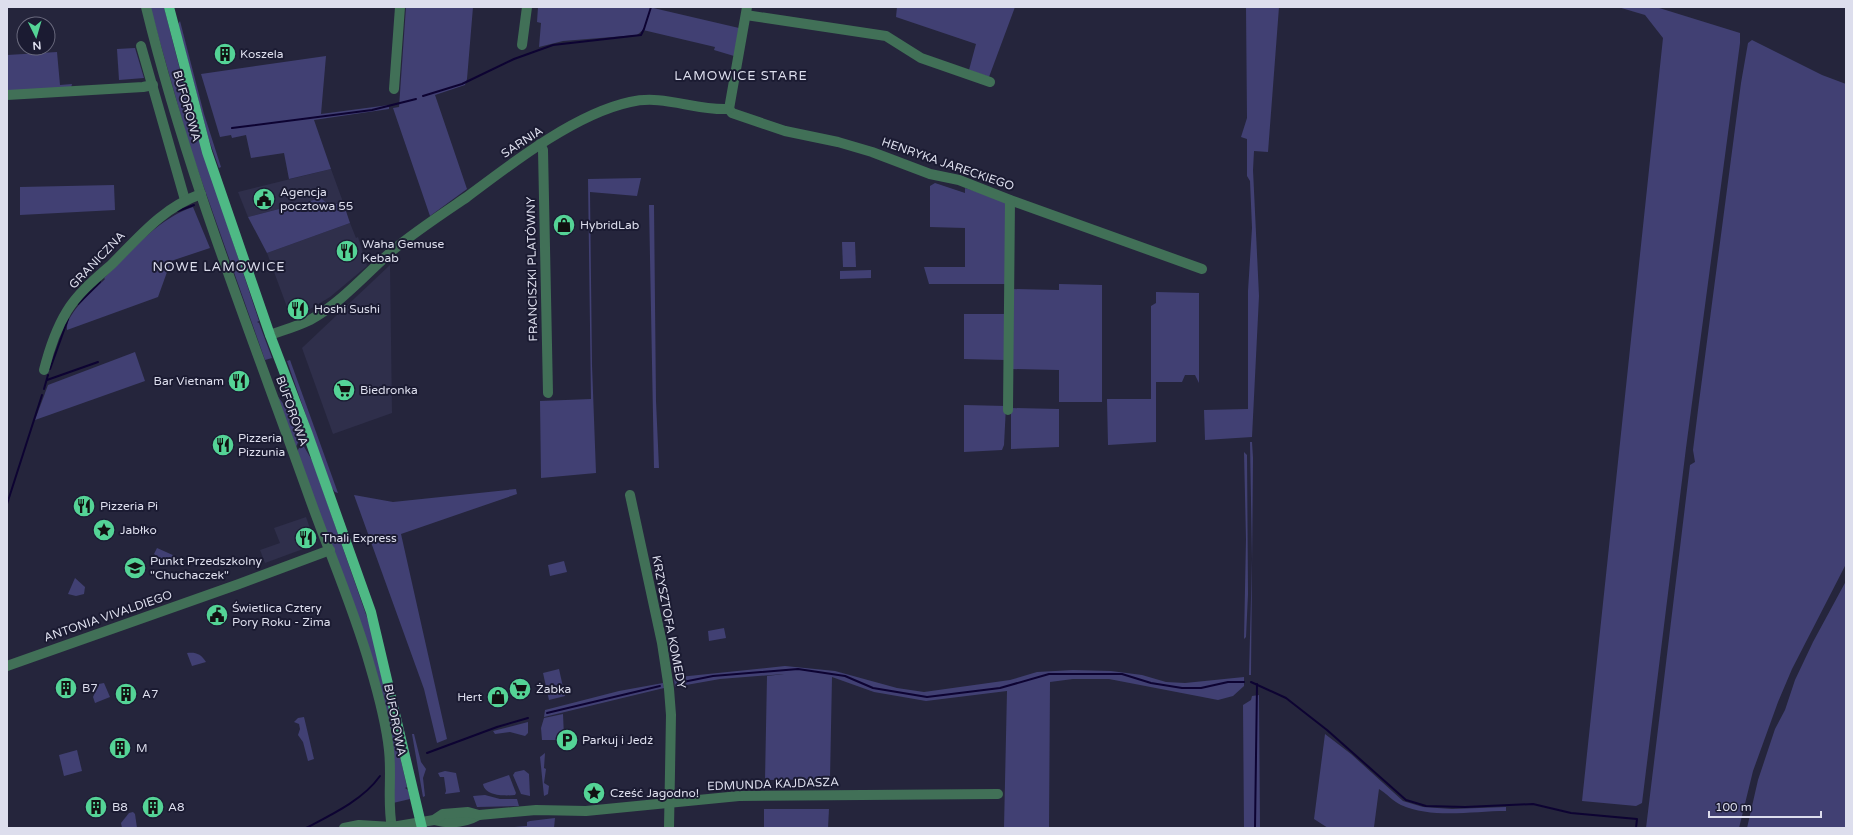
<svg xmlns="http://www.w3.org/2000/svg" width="1853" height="835" font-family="'Varela Round',sans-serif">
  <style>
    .built { fill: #2f2f4b }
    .green { fill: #414073 }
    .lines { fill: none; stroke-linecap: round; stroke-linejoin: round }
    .stream { stroke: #0d0332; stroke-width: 2 }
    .minor { stroke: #417057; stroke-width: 10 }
    .major { stroke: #4eb985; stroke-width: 10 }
    .labels { text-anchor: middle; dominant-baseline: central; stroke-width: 4; stroke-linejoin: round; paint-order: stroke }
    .poi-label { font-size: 12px; fill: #dddeed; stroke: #1b1b32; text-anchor: start }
    .street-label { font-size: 12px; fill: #dddeed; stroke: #1b1b32 }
    .neighbourhood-label { font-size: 13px; letter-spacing: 1px; fill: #dddeed; stroke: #1b1b32 }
  </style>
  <rect width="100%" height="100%" fill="#25253c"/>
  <g class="built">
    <polygon points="331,169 343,202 330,206 321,198 248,217 238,192"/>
    <polygon points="350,223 356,238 358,237 367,266 330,297 302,314 293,317 290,315 267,253"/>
    <polygon points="390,265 392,413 333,434 302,348"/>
    <polygon points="306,517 314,540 314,545 265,563 260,550 280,543 274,528"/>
  </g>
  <g class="green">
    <polygon points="150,7 164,7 193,121 259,321 257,322 259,323 272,358 265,360 190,148"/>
    <polygon points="406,7 473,7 467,79 465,85 435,95 467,189 430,216 393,108 399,107"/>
    <polygon points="538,7 649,7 739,28 734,56 714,50 715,47 643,30 637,35 563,41 539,47 541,23 537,22"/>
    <polygon points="897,7 1015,7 989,77 969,70 976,44 896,17"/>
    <polygon points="1246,7 1279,7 1268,152 1254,151 1253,170 1259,296 1252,437 1205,440 1204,410 1248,409 1248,291 1252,228 1250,181 1247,176 1247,139 1241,137 1247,118"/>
    <polygon points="1618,7 1656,7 1740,33 1740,43 1686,448 1642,803 1636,806 1582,801 1663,38 1645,15"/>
    <polygon points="180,21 204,114 221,167 219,168 209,140 178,24"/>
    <polygon points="1752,40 1822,75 1846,84 1846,564 1792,669 1778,702 1753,771 1739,828 1646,828 1690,465 1695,462 1693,450 1699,402 1741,83 1748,43"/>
    <polygon points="135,48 144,78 119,80 117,49"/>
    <polygon points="57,52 60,85 72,84 71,88 7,91 7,55"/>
    <polygon points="326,56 321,114 389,105 389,109 314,120 331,169 289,179 284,153 251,158 246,135 232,138 231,135 220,137 201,74"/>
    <polygon points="641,178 637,196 590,192 592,365 596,473 541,478 540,401 591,399 588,179"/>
    <polygon points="935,183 965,193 965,188 1001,199 1007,205 1006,284 929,284 924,267 965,267 965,228 930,227 930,186"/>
    <polygon points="114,185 115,210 20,215 20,187"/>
    <polygon points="321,198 330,206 343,202 350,223 267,253 248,217"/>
    <polygon points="649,205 654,205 656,401 659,468 654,468"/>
    <path d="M193 207 210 248 171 261 158 297 67 330C65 314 94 290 105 279L104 278C131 252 157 219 193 207Z"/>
    <polygon points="842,242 855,242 856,267 843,267"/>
    <polygon points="871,270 871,278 840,279 840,271"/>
    <polygon points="1059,284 1102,285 1102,402 1059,402 1059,370 1012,369 1012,289 1059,290"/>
    <polygon points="1156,292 1199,293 1199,383 1195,375 1185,375 1182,382 1156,382 1156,442 1108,445 1107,399 1151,399 1151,306 1156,303"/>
    <polygon points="964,314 1006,314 1006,360 964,359"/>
    <polygon points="135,352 145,381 35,420 48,385"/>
    <polygon points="290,360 338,493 335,492 331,487 287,361"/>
    <polygon points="276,394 287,409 299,440 296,447"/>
    <polygon points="964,405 1006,406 1004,445 1002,450 964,452"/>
    <polygon points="1011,408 1059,409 1059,447 1011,449"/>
    <polygon points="1250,442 1252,442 1253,458 1251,675 1249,675 1252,559"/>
    <polygon points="303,445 313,462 370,626 407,787 405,788 408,790 410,799 393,803 394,776 360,621 297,452 300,446"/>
    <polygon points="1244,452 1247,455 1248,594 1246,637 1244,639 1246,539"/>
    <polygon points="516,489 517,494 401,534 447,739 437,743 424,689 354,495 393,502"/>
    <polygon points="157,548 175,556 171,563 159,563 157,556 154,554"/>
    <polygon points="564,561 567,572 550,576 548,565"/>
    <polygon points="75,578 85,587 84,594 76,596 68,594"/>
    <polygon points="1846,581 1846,828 1747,828 1758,780 1775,729 1785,710 1795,680 1813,642"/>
    <polygon points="724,628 726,638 709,641 708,631"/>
    <path d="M187 653C196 652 201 654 206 662L192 666Z"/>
    <polygon points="785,666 835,671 897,688 924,692 1010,680 1037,672 1073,670 1111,671 1142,675 1166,682 1185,683 1244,677 1244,686 1233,696 1218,700 1109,679 1073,679 1050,682 1049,828 1004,828 1007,691 926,701 874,692 832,677 830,779 765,780 767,676 784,674 720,679 675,687 674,679 679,677"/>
    <polygon points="559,669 565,696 549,700 543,673"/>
    <polygon points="104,683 110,697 95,703 93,697 99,684"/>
    <polygon points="663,683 664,688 544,717 545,710 619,691"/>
    <polygon points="1259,695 1260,828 1244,828 1243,705 1251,700 1252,696"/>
    <polygon points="563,714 564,737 567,737 568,740 542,740 541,728 544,718"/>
    <polygon points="304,717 314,759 308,761 303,742 298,735 300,729 299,724 294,722 298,718"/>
    <polygon points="528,722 528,733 525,736 510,732 495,734 493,731"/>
    <polygon points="414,734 421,762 426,769 423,778 425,796 423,797 412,734"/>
    <path d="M1325 734 1351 754 1403 801 1423 807 1452 809 1506 807V811C1473 811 1432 819 1401 805 1394 802 1386 793 1379 789L1374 827 1328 828 1314 819Z"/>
    <polygon points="77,750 82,771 64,776 59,755"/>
    <polygon points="545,753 544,768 546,769 544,783 549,786 548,794 544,796 540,757"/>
    <polygon points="524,770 529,774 530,796 521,794 513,775 515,772"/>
    <polygon points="445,771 456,773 460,792 445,794 446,791 444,777 440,777 438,773"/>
    <path d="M509 775 516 793 515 795C504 796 485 796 483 784Z"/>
    <polygon points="485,795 500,799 517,799 519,806 477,807 473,796"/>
    <polygon points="764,809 829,809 828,828 764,828"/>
    <polygon points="133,812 135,814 137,828 122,828 121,823 129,813"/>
    <polygon points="555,818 554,828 503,828 527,826 527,822 530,821"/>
  </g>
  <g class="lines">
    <g class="stream">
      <polyline points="423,96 462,84 514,59 553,45 641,35 644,29 651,7"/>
      <polyline points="232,128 372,110 416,99"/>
      <polyline points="178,211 194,205"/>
      <polyline points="78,304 100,282"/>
      <polyline points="50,369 68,319"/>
      <polyline points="47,380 98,362"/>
      <polyline points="44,389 48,375"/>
      <polyline points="7,504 42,395"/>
      <polyline points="1251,682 1286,698 1327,730 1406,800 1426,806 1465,807 1533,804 1571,813 1637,819 1636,828"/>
      <polyline points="678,683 713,676 798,669 845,676 873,688 927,697 1000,688 1049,674 1122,674 1151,683 1182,688 1201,688 1228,682 1244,682"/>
      <polyline points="547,713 660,686"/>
      <polyline points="427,753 497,727 528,718"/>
      <path d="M306 828C331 815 363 800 380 776"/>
      <polyline points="1255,828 1257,684"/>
    </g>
    <g class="minor">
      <path d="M146 7C187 175 252 336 310 499 330 555 354 609 370 666 378 693 386 722 389 750 392 777 387 802 392 828"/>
      <polyline points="746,15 886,36 921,58 990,82"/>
      <polyline points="522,45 527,7"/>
      <polyline points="141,46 185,200"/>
      <polyline points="394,89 400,7"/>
      <polyline points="7,95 143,87 153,85"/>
      <polyline points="729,109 732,113 785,131 838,142 872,152 930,174 959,180 1010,200 1202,269"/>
      <polyline points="729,109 747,7"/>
      <polyline points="540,144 543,150 548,393"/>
      <path d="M270 335C284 330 298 326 310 320 341 303 367 273 393 250 416 231 442 214 467 197 512 163 575 114 630 102 664 94 695 111 729 109"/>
      <path d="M44 370C49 350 56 329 67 311 78 293 95 279 111 265 139 237 162 208 201 194"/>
      <polyline points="1008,410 1010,200"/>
      <polyline points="630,495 662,643 669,689 671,715 669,828"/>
      <polyline points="7,666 239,584 330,550"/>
      <path d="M434 820C449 824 465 823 479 815"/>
      <polyline points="344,828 359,825 392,827 434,820 443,814 468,812 479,815 536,810 586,811 739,796 998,794"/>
    </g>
    <polyline class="major" points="169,7 207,152 270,335 307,432 371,612 422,828"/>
  </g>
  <defs>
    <g id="building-disc" transform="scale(1.15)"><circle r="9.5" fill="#54d396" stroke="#1b1b32"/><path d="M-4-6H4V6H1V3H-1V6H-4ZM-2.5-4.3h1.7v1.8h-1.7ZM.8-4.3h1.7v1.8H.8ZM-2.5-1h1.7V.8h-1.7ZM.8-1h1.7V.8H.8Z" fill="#111"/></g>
    <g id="civic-disc" transform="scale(1.15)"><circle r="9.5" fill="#54d396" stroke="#1b1b32"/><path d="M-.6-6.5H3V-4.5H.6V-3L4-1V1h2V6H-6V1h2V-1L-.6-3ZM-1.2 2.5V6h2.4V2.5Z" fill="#111"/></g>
    <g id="shop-disc" transform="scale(1.15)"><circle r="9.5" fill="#54d396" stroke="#1b1b32"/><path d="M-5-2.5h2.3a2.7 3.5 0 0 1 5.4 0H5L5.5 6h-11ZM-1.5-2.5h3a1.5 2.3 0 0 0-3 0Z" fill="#111"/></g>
    <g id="restaurant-disc" transform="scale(1.15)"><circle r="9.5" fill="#54d396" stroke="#1b1b32"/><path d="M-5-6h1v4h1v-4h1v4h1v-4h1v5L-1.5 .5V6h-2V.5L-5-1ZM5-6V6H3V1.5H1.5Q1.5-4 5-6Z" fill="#111"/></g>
    <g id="supermarket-disc" transform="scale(1.15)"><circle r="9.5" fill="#54d396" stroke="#1b1b32"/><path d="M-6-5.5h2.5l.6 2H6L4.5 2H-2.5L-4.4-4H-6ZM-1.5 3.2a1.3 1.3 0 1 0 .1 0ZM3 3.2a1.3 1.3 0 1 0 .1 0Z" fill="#111"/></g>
    <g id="sight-disc" transform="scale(1.15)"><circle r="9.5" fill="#54d396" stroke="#1b1b32"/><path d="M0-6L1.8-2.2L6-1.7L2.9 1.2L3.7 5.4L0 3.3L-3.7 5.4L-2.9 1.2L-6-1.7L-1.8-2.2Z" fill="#111"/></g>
    <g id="school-disc" transform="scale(1.15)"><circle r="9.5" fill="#54d396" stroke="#1b1b32"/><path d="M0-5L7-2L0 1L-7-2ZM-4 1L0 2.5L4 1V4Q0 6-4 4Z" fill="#111"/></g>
    <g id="parking-disc" transform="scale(1.15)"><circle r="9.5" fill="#54d396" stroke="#1b1b32"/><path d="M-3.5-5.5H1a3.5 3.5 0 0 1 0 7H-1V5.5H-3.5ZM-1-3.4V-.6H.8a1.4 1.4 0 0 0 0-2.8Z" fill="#111"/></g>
  </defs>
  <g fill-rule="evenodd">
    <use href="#building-disc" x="225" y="54"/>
    <use href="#civic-disc" x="264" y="199"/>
    <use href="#shop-disc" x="564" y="225"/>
    <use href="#restaurant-disc" x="347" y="251"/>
    <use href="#restaurant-disc" x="298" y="309"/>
    <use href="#restaurant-disc" x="239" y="381"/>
    <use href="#supermarket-disc" x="344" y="390"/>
    <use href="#restaurant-disc" x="223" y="445"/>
    <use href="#restaurant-disc" x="84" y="506"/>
    <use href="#sight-disc" x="104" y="530"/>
    <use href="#restaurant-disc" x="306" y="538"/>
    <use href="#school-disc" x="135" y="568"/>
    <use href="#civic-disc" x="217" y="615"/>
    <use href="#building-disc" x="66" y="688"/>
    <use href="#supermarket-disc" x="520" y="689"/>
    <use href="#building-disc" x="126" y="694"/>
    <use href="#shop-disc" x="498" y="697"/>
    <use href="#parking-disc" x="567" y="740"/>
    <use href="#building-disc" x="120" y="748"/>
    <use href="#sight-disc" x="594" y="793"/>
    <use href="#building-disc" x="96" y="807"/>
    <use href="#building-disc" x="153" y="807"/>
  </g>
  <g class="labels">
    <g class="poi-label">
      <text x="240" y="54">Koszela</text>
      <text x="280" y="192">Agencja<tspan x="280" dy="14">pocztowa 55</tspan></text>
      <text x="580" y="225">HybridLab</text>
      <text x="362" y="244">Waha Gemuse<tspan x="362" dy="14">Kebab</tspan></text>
      <text x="314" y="309">Hoshi Sushi</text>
      <text x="224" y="381" text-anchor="end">Bar Vietnam</text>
      <text x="360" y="390">Biedronka</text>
      <text x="238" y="438">Pizzeria<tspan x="238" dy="14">Pizzunia</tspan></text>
      <text x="100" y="506">Pizzeria Pi</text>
      <text x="120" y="530">Jabłko</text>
      <text x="322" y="538">Thali Express</text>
      <text x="150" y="561">Punkt Przedszkolny<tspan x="150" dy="14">"Chuchaczek"</tspan></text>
      <text x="232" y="608">Świetlica Cztery<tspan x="232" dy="14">Pory Roku - Zima</tspan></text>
      <text x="82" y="688">B7</text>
      <text x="536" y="689">Żabka</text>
      <text x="142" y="694">A7</text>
      <text x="482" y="697" text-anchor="end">Hert</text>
      <text x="582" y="740">Parkuj i Jedź</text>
      <text x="136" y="748">M</text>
      <text x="610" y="793">Cześć Jagodno!</text>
      <text x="112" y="807">B8</text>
      <text x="168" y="807">A8</text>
    </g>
    <g class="street-label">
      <text transform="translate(187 106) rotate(74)">BUFOROWA</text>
      <text transform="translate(522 142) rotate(-33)">SARNIA</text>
      <text transform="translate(948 164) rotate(19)">HENRYKA JARECKIEGO</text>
      <text transform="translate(97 260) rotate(-46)">GRANICZNA</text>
      <text transform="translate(532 269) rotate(-91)">FRANCISZKI PLATÓWNY</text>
      <text transform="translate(292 411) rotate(70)">BUFOROWA</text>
      <text transform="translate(108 616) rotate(-19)">ANTONIA VIVALDIEGO</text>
      <text transform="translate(669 622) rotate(79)">KRZYSZTOFA KOMEDY</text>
      <text transform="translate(395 720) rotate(79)">BUFOROWA</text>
      <text transform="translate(773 784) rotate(-2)">EDMUNDA KAJDASZA</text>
    </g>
    <g class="neighbourhood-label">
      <text x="741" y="76">LAMOWICE STARE</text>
      <text x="219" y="267">NOWE LAMOWICE</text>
    </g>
  </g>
  <rect width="1853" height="835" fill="none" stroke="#dddeed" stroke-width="16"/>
  <g transform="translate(36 36) rotate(175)"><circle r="19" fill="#1b1b32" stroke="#69697d"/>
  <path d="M0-3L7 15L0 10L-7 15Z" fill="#54d396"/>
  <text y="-6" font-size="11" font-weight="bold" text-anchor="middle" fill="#dddeed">N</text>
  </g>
  <path d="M1709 811v6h112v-6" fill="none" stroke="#dddeed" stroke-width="2"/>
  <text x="1715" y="811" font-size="12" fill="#dddeed" stroke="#1b1b32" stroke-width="3" paint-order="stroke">100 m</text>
</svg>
